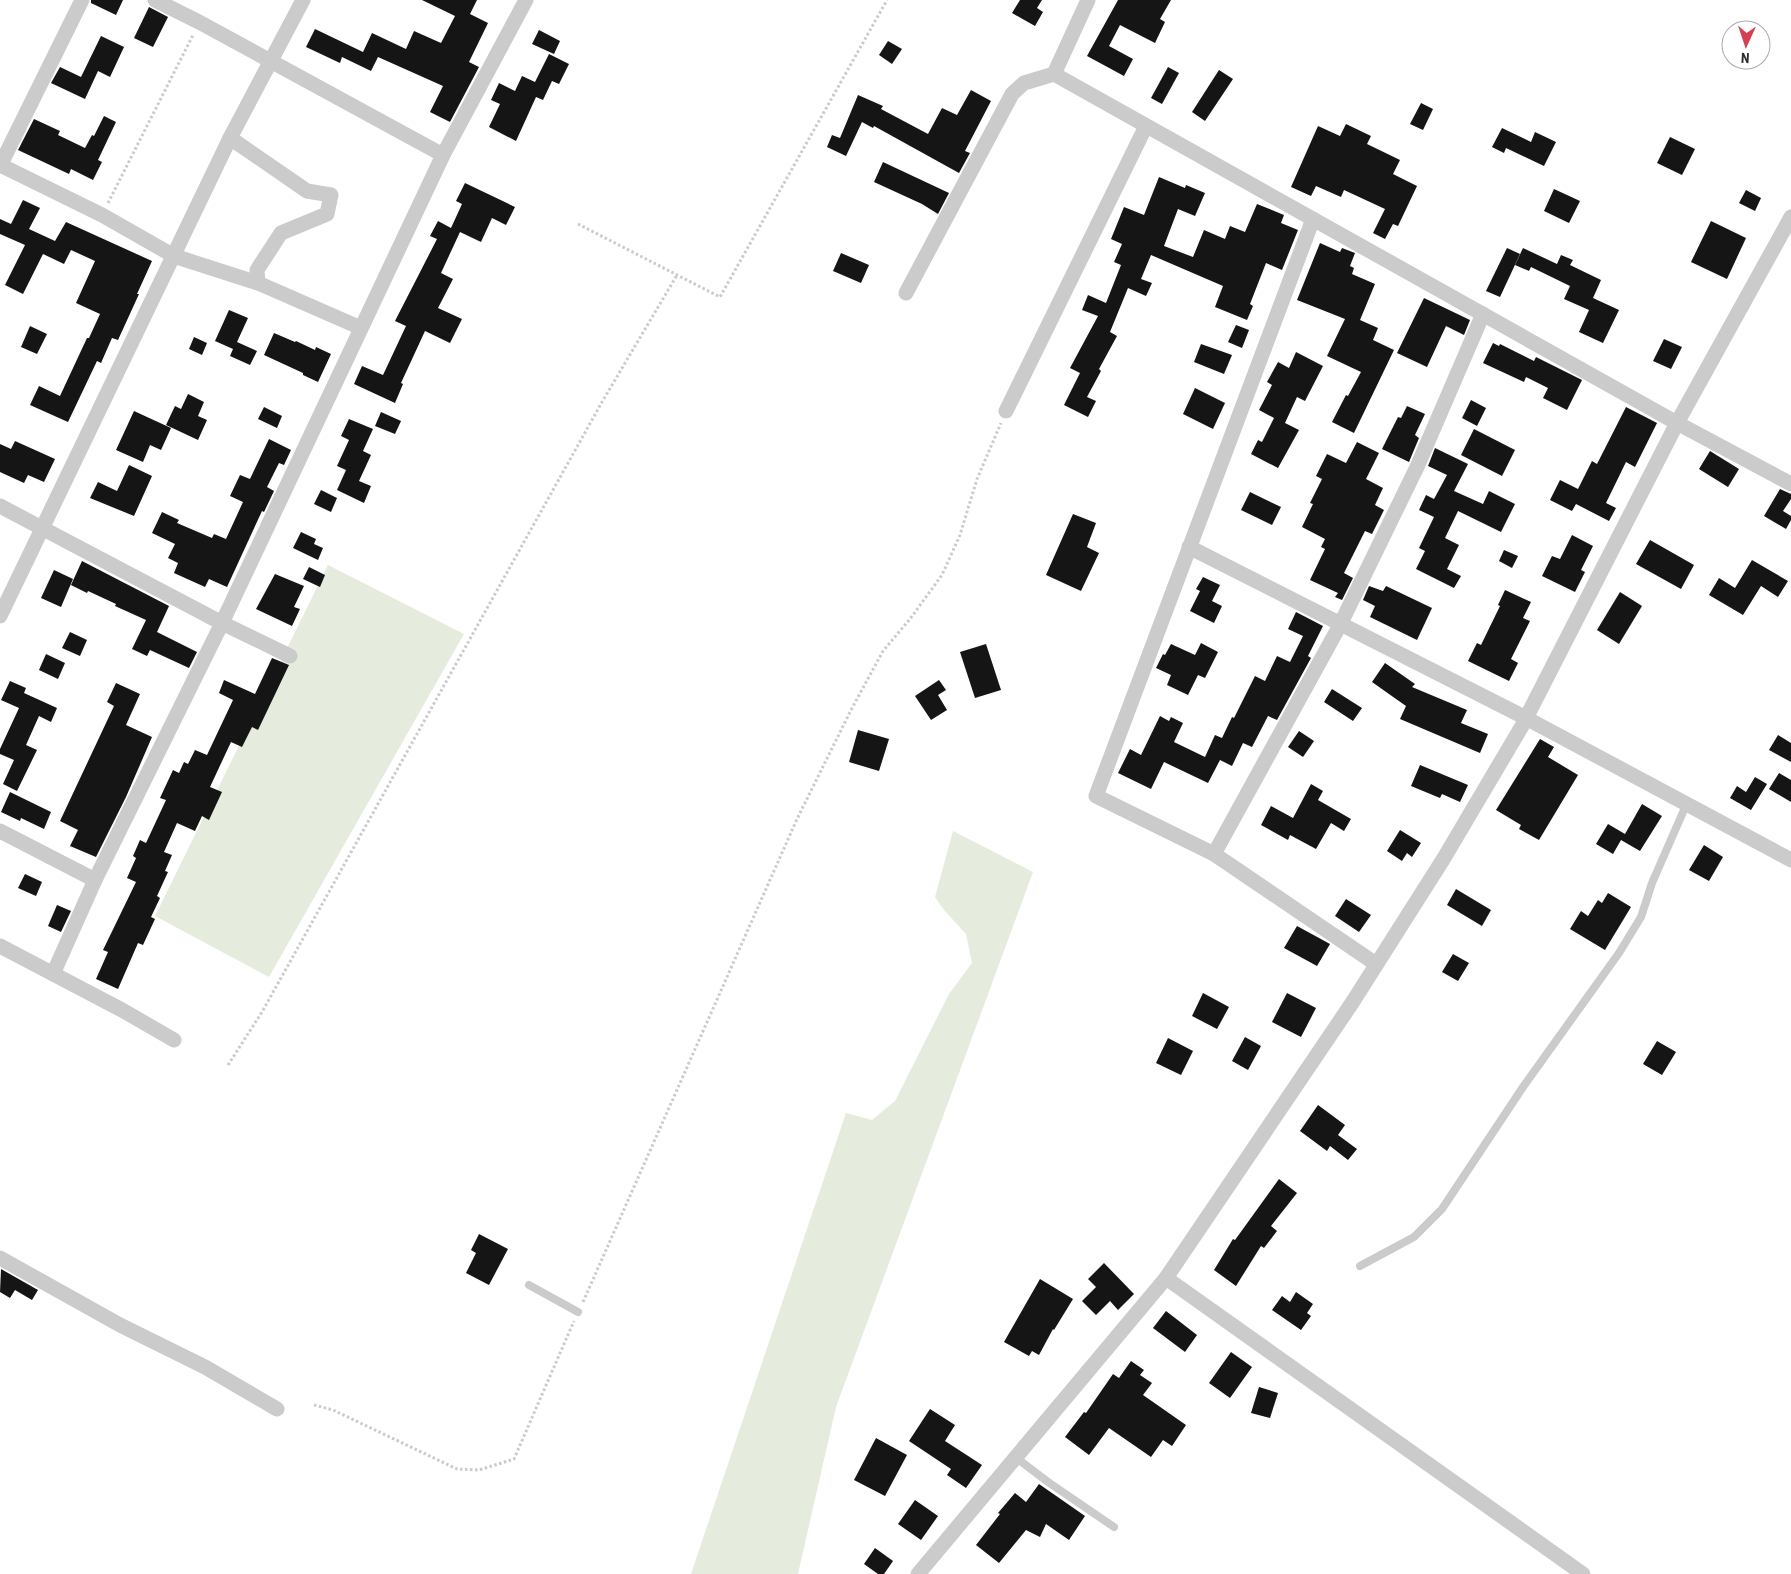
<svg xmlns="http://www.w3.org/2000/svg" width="1791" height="1574" font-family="'Roboto Condensed',sans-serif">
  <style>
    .green { fill: #e5ebdd }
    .building { fill: #151515 }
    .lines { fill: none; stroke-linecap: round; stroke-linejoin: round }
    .path { stroke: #cbcbcb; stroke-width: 3; stroke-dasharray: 2.5 2.5; stroke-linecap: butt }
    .service { stroke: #cbcbcb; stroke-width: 8 }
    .minor { stroke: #cbcbcb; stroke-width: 15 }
  </style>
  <rect width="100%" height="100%" fill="#fff"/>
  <g class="green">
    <polygon points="328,565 464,634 269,977 155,916"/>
    <polygon points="953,831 1033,872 836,1407 798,1574 691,1574 846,1113 872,1120 895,1101 949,994 972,963 966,934 944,910 935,897"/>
  </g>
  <g class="building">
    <polygon points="91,0 123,0 116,15 91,3"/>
    <polygon points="422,0 477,0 470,14 488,23 469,62 479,67 450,122 430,112 443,86 378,57 371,71 342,57 340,63 306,47 315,29 363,52 372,33 406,49 414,31 441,43 455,16"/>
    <polygon points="1020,0 1042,0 1037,8 1043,12 1035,26 1012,13"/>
    <polygon points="1118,0 1171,0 1160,19 1165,22 1155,43 1120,25 1109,46 1133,59 1124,76 1087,56"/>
    <polygon points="149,7 168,17 153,47 134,38"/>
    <polygon points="539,30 560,41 554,54 532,44"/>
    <polygon points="101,36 124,47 110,77 98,71 85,99 51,83 60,67 81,77"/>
    <polygon points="888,41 902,49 892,64 879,55"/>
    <polygon points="549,54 569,64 559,84 552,81 543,100 536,97 516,141 489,127 500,104 491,100 499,83 515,91 522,76 535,82"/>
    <polygon points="1168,67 1179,73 1162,104 1151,98"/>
    <polygon points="1219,70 1233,79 1205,121 1192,112"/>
    <polygon points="971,90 991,101 965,151 970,153 959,173 874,126 873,128 862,122 846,156 827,147 832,135 840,138 858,95 883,106 881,109 928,134 942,108 957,115"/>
    <polygon points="1421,103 1433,109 1423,130 1410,124"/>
    <polygon points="104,116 116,122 98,160 102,162 93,180 71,169 69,174 18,150 34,119 60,131 58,135 85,148 92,135 94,136"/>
    <polygon points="1346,124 1371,136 1367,144 1400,160 1393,174 1417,186 1398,226 1393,224 1385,239 1373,233 1385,209 1344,190 1341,197 1316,186 1311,196 1291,187 1318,126 1340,136"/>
    <polygon points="1502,128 1531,142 1535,132 1556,142 1544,166 1506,148 1504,153 1492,147"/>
    <polygon points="1670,137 1695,149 1682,175 1657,163"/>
    <polygon points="883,162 949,193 938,214 922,204 874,182"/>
    <polygon points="1159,177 1185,188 1186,185 1205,193 1195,216 1178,209 1164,246 1193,257 1204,230 1225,239 1230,226 1245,232 1257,204 1284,215 1281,223 1298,230 1282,270 1266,263 1250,304 1253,306 1247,320 1215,307 1223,286 1151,255 1141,279 1152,283 1146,296 1128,288 1110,332 1117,336 1099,369 1101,371 1087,397 1096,401 1088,417 1064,405 1080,373 1070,368 1098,316 1082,310 1088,295 1106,303 1121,265 1114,262 1122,244 1111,239 1124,207 1144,215"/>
    <polygon points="465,183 515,207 506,225 492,218 481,242 460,232 441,273 453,279 438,308 462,319 450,343 425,331 401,383 403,384 395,403 354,384 362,366 383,375 406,326 395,321 437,239 430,236 438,221 451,228 462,204 456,201"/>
    <polygon points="1554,189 1580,201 1569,223 1544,211"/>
    <polygon points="1746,190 1761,198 1755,211 1739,203"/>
    <polygon points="23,200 40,208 29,229 55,241 66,222 152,261 137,294 139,294 118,340 112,338 101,363 97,361 68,422 30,405 39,386 60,396 87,338 89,338 100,314 76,303 95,261 71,250 64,264 43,254 23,294 5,285 25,245 0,234 0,219 11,224"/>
    <polygon points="1711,221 1746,238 1727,279 1691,262"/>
    <polygon points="1320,243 1340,252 1342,248 1355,253 1350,266 1354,268 1352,274 1375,284 1360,320 1378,328 1373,340 1394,350 1354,433 1332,422 1346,395 1348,396 1361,372 1327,356 1345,319 1297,300"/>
    <polygon points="1507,248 1520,254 1500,297 1486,291"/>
    <polygon points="1523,248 1557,264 1561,255 1573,260 1570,265 1601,280 1593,298 1619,310 1603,343 1579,332 1589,310 1564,299 1570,286 1531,267 1529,271 1515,265"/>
    <polygon points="841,253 869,265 861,283 833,271"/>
    <polygon points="1424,298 1470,320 1464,335 1446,326 1427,367 1397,353"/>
    <polygon points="229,310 248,318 237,342 257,351 250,365 230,356 233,349 215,341"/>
    <polygon points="1236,325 1249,330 1242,348 1228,342"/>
    <polygon points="30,326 47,334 37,354 21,347"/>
    <polygon points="274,333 295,342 296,341 315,350 316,347 331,354 318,382 303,375 303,373 264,355"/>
    <polygon points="194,337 207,343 202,355 189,349"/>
    <polygon points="1664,339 1682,347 1671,369 1653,361"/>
    <polygon points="1493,343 1499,346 1500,344 1534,361 1536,357 1582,380 1567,410 1543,398 1548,388 1526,377 1524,382 1483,363"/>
    <polygon points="1201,344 1232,355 1224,374 1194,362"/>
    <polygon points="1296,352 1323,366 1305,401 1297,397 1285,423 1277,419 1299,430 1278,468 1251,454 1258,440 1262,442 1274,418 1259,410 1272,385 1267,382 1278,362 1289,368"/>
    <polygon points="1195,388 1225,403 1213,429 1183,414"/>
    <polygon points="188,394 204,402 198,416 207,420 198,440 166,425 175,406 181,409"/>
    <polygon points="1471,400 1486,408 1477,426 1462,418"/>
    <polygon points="1407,406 1425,414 1415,435 1419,438 1409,462 1382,449 1398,417 1401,418"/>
    <polygon points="264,407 282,416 277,428 258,419"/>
    <polygon points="1626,407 1657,423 1635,467 1626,462 1606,503 1616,508 1609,521 1576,504 1572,511 1550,500 1560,480 1578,489 1592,461 1597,464"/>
    <polygon points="134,411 171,428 161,450 150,445 143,462 116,450"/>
    <polygon points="381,412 401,421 395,434 375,426"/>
    <polygon points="349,419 373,429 363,451 371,455 359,481 371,486 364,503 337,490 346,470 337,466 349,440 341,436"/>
    <polygon points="1474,429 1515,450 1502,476 1461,455"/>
    <polygon points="269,439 291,450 284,465 279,463 267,487 274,491 264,512 262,511 227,587 209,579 205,587 174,573 178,563 168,558 175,544 152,533 162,512 179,520 177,523 212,538 214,534 226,539 243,502 230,496 240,475 250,479"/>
    <polygon points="15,441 55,459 44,482 28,475 24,483 0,472 0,444 11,449"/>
    <polygon points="1357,442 1379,453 1366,479 1383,488 1375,505 1384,510 1372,534 1365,531 1344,573 1353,578 1342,600 1335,597 1338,593 1310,580 1325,549 1321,547 1325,539 1302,527 1313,504 1310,503 1322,479 1316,476 1327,454 1346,463"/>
    <polygon points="1435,448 1468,464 1454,491 1483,504 1489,491 1515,504 1501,532 1458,511 1445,538 1459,545 1447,569 1461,576 1454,588 1416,569 1425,551 1419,548 1434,517 1419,510 1426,495 1434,499 1447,475 1428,466"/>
    <polygon points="1710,451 1739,469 1728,487 1699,469"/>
    <polygon points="129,465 152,476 134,516 90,498 98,482 117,491"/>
    <polygon points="1780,489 1791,494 1791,499 1783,511 1791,516 1791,520 1786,529 1764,516"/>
    <polygon points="321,490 337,498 331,512 314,504"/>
    <polygon points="1250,492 1281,507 1272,525 1241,510"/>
    <polygon points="1073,514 1096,523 1087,547 1099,553 1081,591 1046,575"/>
    <polygon points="301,532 316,539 314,544 323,548 318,560 293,548"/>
    <polygon points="1572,535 1593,546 1581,570 1585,572 1575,592 1542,576 1552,556 1560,559"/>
    <polygon points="1650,540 1694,565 1681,589 1636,564"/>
    <polygon points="1504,550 1518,556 1512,568 1499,561"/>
    <polygon points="1752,560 1788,581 1778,597 1761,586 1743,615 1709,595 1719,578 1735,588"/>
    <polygon points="82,561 169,606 157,632 197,652 189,668 150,650 147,656 132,649 146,620 115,606 116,604 88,591 87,593 71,585"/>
    <polygon points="309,567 325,575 320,587 303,579"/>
    <polygon points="54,570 73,579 61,607 41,598"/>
    <polygon points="275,574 304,586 294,607 300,609 292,626 256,609"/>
    <polygon points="1203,577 1220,585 1212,601 1222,606 1214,623 1190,611 1200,591 1196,589"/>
    <polygon points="1369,586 1383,591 1386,586 1432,608 1417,640 1370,617 1375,606 1363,600"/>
    <polygon points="1505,590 1531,602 1523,618 1530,621 1511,659 1518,663 1509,681 1468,661 1477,643 1481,645 1500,606 1498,605"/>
    <polygon points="1620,592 1642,606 1619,644 1597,630"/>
    <polygon points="1296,612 1323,626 1308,656 1311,658 1277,720 1268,716 1252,747 1243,743 1232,766 1220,760 1208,783 1164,762 1151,789 1118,773 1130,749 1141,755 1160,716 1169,721 1171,717 1183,723 1174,742 1205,757 1215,735 1222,738 1232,717 1234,718 1255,676 1265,681 1277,656 1290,662 1303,636 1288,629"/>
    <polygon points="70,632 87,640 80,656 62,648"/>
    <polygon points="1201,643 1218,652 1205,678 1198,675 1188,695 1167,685 1171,675 1156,668 1163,654 1165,655 1171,644 1195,655"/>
    <polygon points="986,644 1001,690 975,698 960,652"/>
    <polygon points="46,654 65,663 58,679 39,670"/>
    <polygon points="272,658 289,665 258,730 252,727 242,747 231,742 210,787 222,792 209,820 202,816 195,831 177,823 164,852 172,855 165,871 168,872 157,896 160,898 151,917 155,919 143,945 138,943 118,989 96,979 108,952 103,950 136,882 127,878 136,858 133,856 140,840 146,843 166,800 160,798 173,770 179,773 184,762 188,764 195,750 207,755 233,700 219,693 224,680 255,694"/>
    <polygon points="1385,663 1415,684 1412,687 1467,710 1461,723 1488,734 1480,753 1400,719 1406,706 1372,682"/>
    <polygon points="939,680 946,690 938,695 947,710 931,720 915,696"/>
    <polygon points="10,681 26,688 24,693 57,708 51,722 39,716 26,745 37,750 17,791 3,784 14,760 0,754 0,749 19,708 1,700"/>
    <polygon points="116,683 140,694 126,725 152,737 126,797 96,857 70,846 78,830 60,821 114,706 107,702"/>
    <polygon points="1332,689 1362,708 1353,721 1324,702"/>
    <polygon points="858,730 889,739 879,771 849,762"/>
    <polygon points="1299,731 1314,741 1303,757 1288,747"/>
    <polygon points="1778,735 1791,743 1791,762 1769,750"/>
    <polygon points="1540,739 1554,747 1548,757 1578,775 1539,840 1519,829 1521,825 1496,810"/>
    <polygon points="1420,765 1468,785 1460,802 1442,794 1440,798 1411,786"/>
    <polygon points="1779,773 1791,780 1791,802 1769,789"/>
    <polygon points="1755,777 1767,784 1751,810 1730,798 1737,786 1746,792"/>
    <polygon points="1311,784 1323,791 1318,800 1351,819 1344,831 1331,823 1316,849 1290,835 1288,840 1261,825 1271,806 1293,818"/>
    <polygon points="10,792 51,812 44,829 21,818 20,821 1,812"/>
    <polygon points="1642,804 1662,816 1640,851 1621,840 1613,854 1596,844 1608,824 1625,834"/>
    <polygon points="1400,830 1421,843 1412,857 1407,853 1402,861 1387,851"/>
    <polygon points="1704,845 1723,857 1709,881 1689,870"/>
    <polygon points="25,874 42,882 36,896 18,888"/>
    <polygon points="1456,889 1491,910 1482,926 1447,905"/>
    <polygon points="1608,893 1631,907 1605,950 1570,929 1581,911 1588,916 1598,900 1602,903"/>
    <polygon points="1346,899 1371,915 1359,932 1335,916"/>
    <polygon points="57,905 71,911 61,932 48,926"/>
    <polygon points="1297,926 1330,944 1317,966 1284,948"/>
    <polygon points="1453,954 1469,963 1458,981 1442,972"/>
    <polygon points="1203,993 1229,1007 1217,1029 1192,1016"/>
    <polygon points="1287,993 1316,1008 1301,1037 1272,1022"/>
    <polygon points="1245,1037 1261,1046 1248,1070 1232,1061"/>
    <polygon points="1168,1038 1193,1051 1181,1075 1156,1063"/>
    <polygon points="1657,1041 1676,1052 1662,1075 1643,1064"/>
    <polygon points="1318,1105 1345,1125 1338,1135 1357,1149 1348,1160 1330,1146 1327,1151 1300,1131"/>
    <polygon points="1279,1179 1297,1193 1271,1226 1277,1231 1264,1248 1261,1246 1236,1286 1214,1270 1233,1239 1235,1240"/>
    <polygon points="479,1234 508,1249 489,1285 466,1273 476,1253 471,1250"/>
    <polygon points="1104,1263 1134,1294 1118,1310 1110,1301 1096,1315 1082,1301 1096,1287 1088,1279"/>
    <polygon points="1,1269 38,1290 32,1300 15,1290 10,1298 0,1292"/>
    <polygon points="1040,1279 1073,1299 1054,1330 1053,1329 1039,1355 1032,1351 1029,1356 1004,1342"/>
    <polygon points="1296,1292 1313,1304 1307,1313 1311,1316 1301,1330 1272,1310 1282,1296 1290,1302"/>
    <polygon points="1166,1311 1197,1335 1185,1352 1153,1328"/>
    <polygon points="1231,1352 1252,1367 1230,1398 1209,1383"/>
    <polygon points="1131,1361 1144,1370 1140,1375 1152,1383 1143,1395 1186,1425 1172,1446 1163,1440 1151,1457 1109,1428 1089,1455 1065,1437 1084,1412 1086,1413 1113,1374 1119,1378"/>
    <polygon points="1259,1387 1278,1393 1270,1418 1251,1413"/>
    <polygon points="930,1409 955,1425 945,1441 982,1465 966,1488 947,1475 951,1469 909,1441"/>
    <polygon points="876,1438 907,1455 885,1496 854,1480"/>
    <polygon points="1039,1484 1085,1516 1069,1540 1046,1524 1040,1537 1026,1530 999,1563 976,1545 1000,1514 998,1513 1015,1493 1026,1502"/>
    <polygon points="915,1500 938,1516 921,1540 898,1524"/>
    <polygon points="875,1548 893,1561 884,1574 878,1574 864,1564"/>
  </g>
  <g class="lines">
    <g class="path">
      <polyline points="108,203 193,35"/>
      <polyline points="578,224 720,297 887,0"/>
      <polyline points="228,1065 262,1012 602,402 677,275"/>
      <polyline points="583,1302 797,819 851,710 883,651 910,619 942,575 960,535 977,479 1001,423"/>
      <polyline points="314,1405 333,1410 457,1469 479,1470 514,1459 574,1321"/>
    </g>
    <g class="service">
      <polyline points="1360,1266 1414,1237 1442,1209 1523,1087 1619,953 1641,917 1652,883 1687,803"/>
      <polyline points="529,1285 578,1312"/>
      <polyline points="1015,1457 1048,1482 1114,1527"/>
    </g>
    <g class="minor">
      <polyline points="155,0 199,22 443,155"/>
      <polyline points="1088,0 1054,74 1677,423 1791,484"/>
      <polyline points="230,138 307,191 331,195 327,214 281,233 257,270 258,283"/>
      <polyline points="0,165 102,215 174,256 258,283 361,328"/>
      <polyline points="0,166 82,0"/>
      <polyline points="1313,219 1096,796 1214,854 1376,964"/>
      <polyline points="906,293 1012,94 1024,83 1054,74"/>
      <polyline points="1006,411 1146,126"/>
      <polyline points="0,506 222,623 290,656"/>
      <polyline points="1189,547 1526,718 1791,860"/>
      <polyline points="0,616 230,138 303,0"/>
      <polyline points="0,831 95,880"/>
      <polyline points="1214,854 1340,625 1417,467 1483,314"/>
      <polyline points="0,946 122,1010 174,1040"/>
      <polyline points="53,974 95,880 222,623 443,155 526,0"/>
      <polyline points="0,1258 120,1325 205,1367 277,1409"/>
      <polyline points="1166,1278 1583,1574"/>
      <polyline points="918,1574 1166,1278 1352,1003 1444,858 1522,726 1677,423 1791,217"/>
    </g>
  </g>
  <g transform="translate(1746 45) rotate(183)"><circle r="24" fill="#ffffff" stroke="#ababab"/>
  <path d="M0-4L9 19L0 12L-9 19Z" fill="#d83e51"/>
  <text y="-8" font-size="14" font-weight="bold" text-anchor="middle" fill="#2e2e2e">N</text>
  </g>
</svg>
